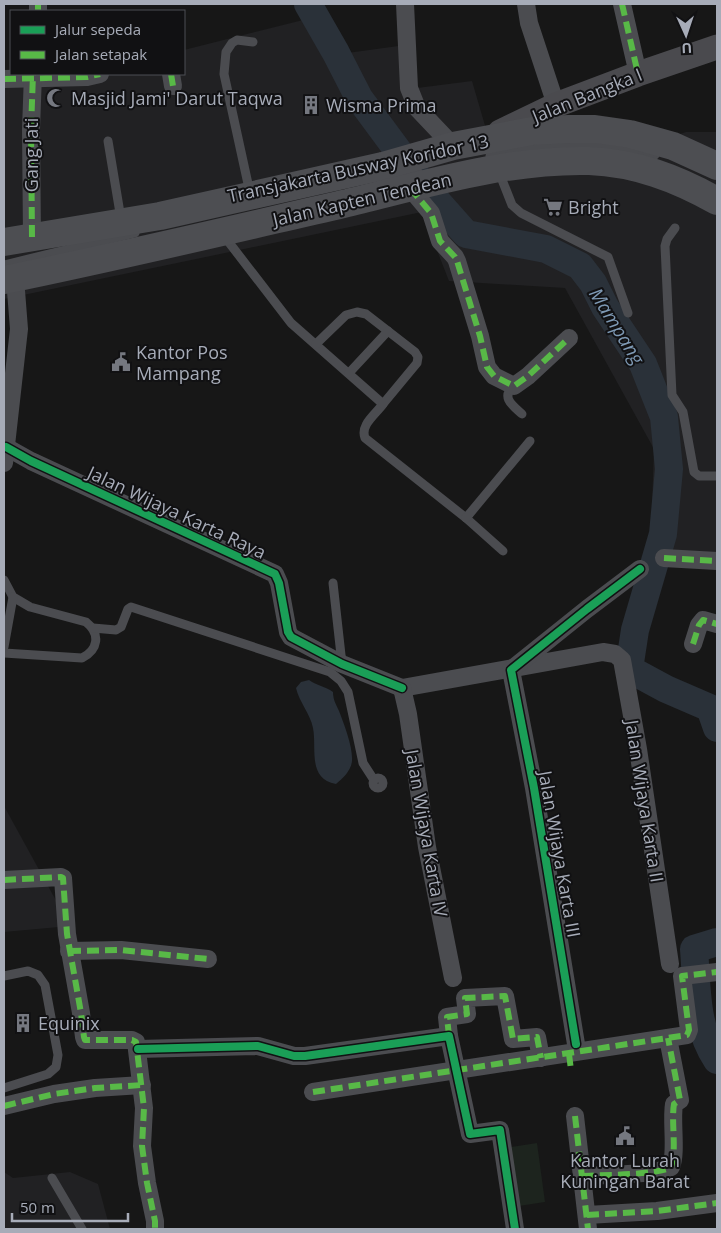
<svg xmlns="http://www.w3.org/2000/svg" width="721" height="1233" font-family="'Open Sans',sans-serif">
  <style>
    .built { fill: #212123 }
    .green { fill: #1d241e }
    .water { fill: #2a3139 }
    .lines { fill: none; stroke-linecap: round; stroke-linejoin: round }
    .river { stroke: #2a3139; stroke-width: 28 }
    .lane { stroke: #4b4c50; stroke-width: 9 }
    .street { stroke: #4b4c50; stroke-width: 18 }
    .secondary { stroke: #4a4a4e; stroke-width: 25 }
    .primary { stroke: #4d4e52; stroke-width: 28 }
    .quiet { stroke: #58b947; stroke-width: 6; stroke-dasharray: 12 6; stroke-linecap: butt }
    .cycleway-casing { stroke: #111113; stroke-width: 11 }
    .cycleway { stroke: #1a9f57; stroke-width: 8 }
    .labels { text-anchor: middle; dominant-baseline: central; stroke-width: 4; stroke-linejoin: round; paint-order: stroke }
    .street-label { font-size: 18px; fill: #a7acb8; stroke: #111113 }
    .poi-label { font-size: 18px; fill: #a7acb8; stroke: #111113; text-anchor: start }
    .water-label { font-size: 19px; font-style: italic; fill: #7e99b4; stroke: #111113 }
  </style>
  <rect width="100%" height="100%" fill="#171717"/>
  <g class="built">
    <polygon points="303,20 340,54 413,44 417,88 472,81 486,129 662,140 686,132 717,132 717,570 650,563 654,449 565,288 449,281 422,212 4,299 4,79 92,74 184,74 184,50"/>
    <polygon points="4,806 70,926 4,932"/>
    <polygon points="4,1172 13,1178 70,1172 98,1184 110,1229 4,1229"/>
  </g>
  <polygon class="green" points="537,1143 545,1202 512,1207 505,1148"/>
  <path class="water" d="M309 680C317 686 325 686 333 692 333 700 336 704 339 711 344 724 353 747 352 761 351 771 343 778 336 784 307 779 317 748 313 728 310 713 299 702 296 688L301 682Z"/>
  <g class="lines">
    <g class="river">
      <polyline points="308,4 336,53 359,98 427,190 466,234 546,249 580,266 593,283 605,307 643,364 664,417 669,469 663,534 635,630 629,669 666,689 710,708 717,728"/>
      <path d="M717 942 694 949C697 986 695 1028 717 1060"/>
    </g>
    <g class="lane">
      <polyline points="108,141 121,219"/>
      <path d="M490 156C544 145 601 139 655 155"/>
      <polyline points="499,172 512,205 521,213 608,257 628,313"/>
      <polyline points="389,178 418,172"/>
      <polyline points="250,193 224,74 226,52 232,43 237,40 253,42"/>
      <polyline points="675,228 667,239 665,246 672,395 683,412 694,472 699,476 717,476"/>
      <path d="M224 236 291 323 383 404C375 415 360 425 365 438L466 518 503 551"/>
      <polyline points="4,265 135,233"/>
      <polyline points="316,344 346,315 357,312 366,314 415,352 418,357 417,363 383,404"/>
      <polyline points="349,373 388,331"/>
      <path d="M514 386C500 397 513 406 522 414"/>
      <polyline points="466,518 530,441"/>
      <path d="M4 580 13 597 30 607 86 622C101 634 98 650 82 658L4 653"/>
      <polyline points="333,583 342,664"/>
      <polyline points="93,628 116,630 121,627 128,609 131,607 330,672 341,681 348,692 363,763 374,780"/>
      <polyline points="4,647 13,597"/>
      <circle cx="378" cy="783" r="5"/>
      <polyline points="4,976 28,971 38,975 45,985 58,1055 56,1067 48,1074 4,1088"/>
      <polyline points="52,1178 82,1229"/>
    </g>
    <g class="street">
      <polyline points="38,4 38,11"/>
      <polyline points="405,4 409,88 417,108 453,146"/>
      <polyline points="526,4 529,23 556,105"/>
      <polyline points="622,4 638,74"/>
      <polyline points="171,74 173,86"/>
      <polyline points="4,79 87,77 100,74"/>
      <polyline points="410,188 431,213 440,241 455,257 457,261 480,336 487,367 494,376 514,386 528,376 569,338"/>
      <polyline points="32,237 31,129 33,74"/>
      <polyline points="6,447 31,461 275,574 279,583 288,632 291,637 342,664 402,688"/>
      <polyline points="4,463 19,329 15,278"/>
      <polyline points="664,558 717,561"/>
      <polyline points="693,644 699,625 703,620 717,624"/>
      <polyline points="402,688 603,652 615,654 622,660 638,749 670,964"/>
      <polyline points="402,688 408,714 427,847 453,978"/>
      <polyline points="4,880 61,877 63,878 67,934 81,1013 84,1037 85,1040 132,1040 136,1042 144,1108 142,1146 147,1183 155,1221 155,1229"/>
      <polyline points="69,951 121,950 208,959"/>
      <polyline points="449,1036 447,1017 467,1014 465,998 505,996 513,1039 537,1037 541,1058"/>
      <polyline points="576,1044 534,788 511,670 587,609 640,569"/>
      <polyline points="138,1049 258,1046 294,1056 305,1056 449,1036 470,1134 500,1130 515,1229"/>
      <polyline points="313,1092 687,1035 689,1030 682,976 717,972"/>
      <polyline points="4,1106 54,1094 95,1088 142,1085"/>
      <polyline points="575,1116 588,1229"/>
      <path d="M582 1176C600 1175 659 1175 671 1167 677 1152 671 1121 674 1104L680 1100 668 1038"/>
      <polyline points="587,1215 657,1211 717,1203"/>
    </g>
    <polyline class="secondary" points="500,132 556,105 638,74 717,47"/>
    <g class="primary">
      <polyline points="4,242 160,216 383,166 453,146 532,131 569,129 595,129 630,134 673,146 717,166"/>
      <path d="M4 280C117 257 230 230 343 204 423 185 506 159 589 161 636 163 676 178 717 201"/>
    </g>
    <g class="quiet">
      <polyline points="38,4 38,11"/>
      <polyline points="622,4 638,74"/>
      <polyline points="171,74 173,86"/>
      <polyline points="4,79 87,77 100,74"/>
      <polyline points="410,188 431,213 440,241 455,257 457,261 480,336 487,367 494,376 514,386 528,376 569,338"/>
      <polyline points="32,237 31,129 33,74"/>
      <polyline points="664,558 717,561"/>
      <polyline points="693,644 699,625 703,620 717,624"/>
      <polyline points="4,880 61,877 63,878 67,934 81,1013 84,1037 85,1040 132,1040 136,1042 144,1108 142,1146 147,1183 155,1221 155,1229"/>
      <polyline points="69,951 121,950 208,959"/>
      <polyline points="449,1036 447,1017 467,1014 465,998 505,996 513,1039 537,1037 541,1058"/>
      <polyline points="569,1054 571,1070"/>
      <polyline points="313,1092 687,1035 689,1030 682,976 717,972"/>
      <polyline points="4,1106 54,1094 95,1088 142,1085"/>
      <polyline points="575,1116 588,1229"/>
      <path d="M582 1176C600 1175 659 1175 671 1167 677 1152 671 1121 674 1104L680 1100 668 1038"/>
      <polyline points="587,1215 657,1211 717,1203"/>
    </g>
    <g class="cycleway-casing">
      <g id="cycleway">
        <polyline points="6,447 31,461 275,574 279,583 288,632 291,637 342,664 402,688"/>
        <polyline points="576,1044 534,788 511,670 587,609 640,569"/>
        <polyline points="138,1049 258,1046 294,1056 305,1056 449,1036 470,1134 500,1130 515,1229"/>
      </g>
    </g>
    <use href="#cycleway" class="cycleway"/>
  </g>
  <defs>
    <g id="mosque-bare" transform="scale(1.5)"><path d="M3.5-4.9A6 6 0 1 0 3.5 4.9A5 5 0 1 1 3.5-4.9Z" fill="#757880" stroke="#111113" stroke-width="2.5" paint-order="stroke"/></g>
    <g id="building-bare" transform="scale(1.5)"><path d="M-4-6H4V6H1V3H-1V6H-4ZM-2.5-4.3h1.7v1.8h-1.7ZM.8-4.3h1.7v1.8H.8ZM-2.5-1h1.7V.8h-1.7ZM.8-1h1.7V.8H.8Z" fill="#757880" stroke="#111113" stroke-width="2.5" paint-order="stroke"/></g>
    <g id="supermarket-bare" transform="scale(1.5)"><path d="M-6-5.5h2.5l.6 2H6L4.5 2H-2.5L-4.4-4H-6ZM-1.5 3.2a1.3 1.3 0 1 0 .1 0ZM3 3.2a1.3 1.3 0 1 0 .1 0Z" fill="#757880" stroke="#111113" stroke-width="2.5" paint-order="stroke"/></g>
    <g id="civic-bare" transform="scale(1.5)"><path d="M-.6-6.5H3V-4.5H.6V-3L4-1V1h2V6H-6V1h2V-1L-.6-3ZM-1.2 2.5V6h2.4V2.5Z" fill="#757880" stroke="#111113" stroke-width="2.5" paint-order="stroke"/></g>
  </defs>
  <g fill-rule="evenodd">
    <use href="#mosque-bare" x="56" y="98"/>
    <use href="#building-bare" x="311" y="105"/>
    <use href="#supermarket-bare" x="553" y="207"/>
    <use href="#civic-bare" x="121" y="362"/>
    <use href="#building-bare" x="23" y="1023"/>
    <use href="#civic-bare" x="625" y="1136"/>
  </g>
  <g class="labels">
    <g class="street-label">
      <text transform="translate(587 95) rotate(-22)">Jalan Bangka I</text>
      <text transform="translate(31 155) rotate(-90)">Gang Jati</text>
      <text transform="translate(358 168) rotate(-12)">Transjakarta Busway Koridor 13</text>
      <text transform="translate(362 199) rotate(-13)">Jalan Kapten Tendean</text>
      <text transform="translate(177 512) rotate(25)">Jalan Wijaya Karta Raya</text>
      <text transform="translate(645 801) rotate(81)">Jalan Wijaya Karta II</text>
      <text transform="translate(427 833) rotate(80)">Jalan Wijaya Karta IV</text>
      <text transform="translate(560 854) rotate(80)">Jalan Wijaya Karta III</text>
    </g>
    <g class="poi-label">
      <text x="71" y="98">Masjid Jami' Darut Taqwa</text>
      <text x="326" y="105">Wisma Prima</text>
      <text x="568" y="207">Bright</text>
      <text x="136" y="352">Kantor Pos<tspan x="136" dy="21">Mampang</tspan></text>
      <text x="38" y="1023">Equinix</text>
      <text x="625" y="1160" text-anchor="middle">Kantor Lurah<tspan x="625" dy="21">Kuningan Barat</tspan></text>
    </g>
    <g class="water-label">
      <text transform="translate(617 326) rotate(58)">Mampang</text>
    </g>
  </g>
  <rect width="721" height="1233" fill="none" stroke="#a7acb8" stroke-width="10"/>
  <rect x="10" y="10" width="175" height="65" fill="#111113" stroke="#4d4f55"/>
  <rect x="20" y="26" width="25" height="8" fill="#1a9f57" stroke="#4d4f55"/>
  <text x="55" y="35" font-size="15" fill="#a7acb8">Jalur sepeda</text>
  <rect x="20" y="51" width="25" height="8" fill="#58b947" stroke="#4d4f55"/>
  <text x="55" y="60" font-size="15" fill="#a7acb8">Jalan setapak</text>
  <g transform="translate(686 35) rotate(177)" stroke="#111113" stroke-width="4" paint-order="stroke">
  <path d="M0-4L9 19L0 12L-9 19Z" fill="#a7acb8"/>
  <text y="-8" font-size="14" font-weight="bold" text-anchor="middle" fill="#a7acb8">U</text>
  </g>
  <path d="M12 1213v8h116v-8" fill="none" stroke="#a7acb8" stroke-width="2.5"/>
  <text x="20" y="1213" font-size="15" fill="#a7acb8" stroke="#111113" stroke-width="4" paint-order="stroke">50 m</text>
</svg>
